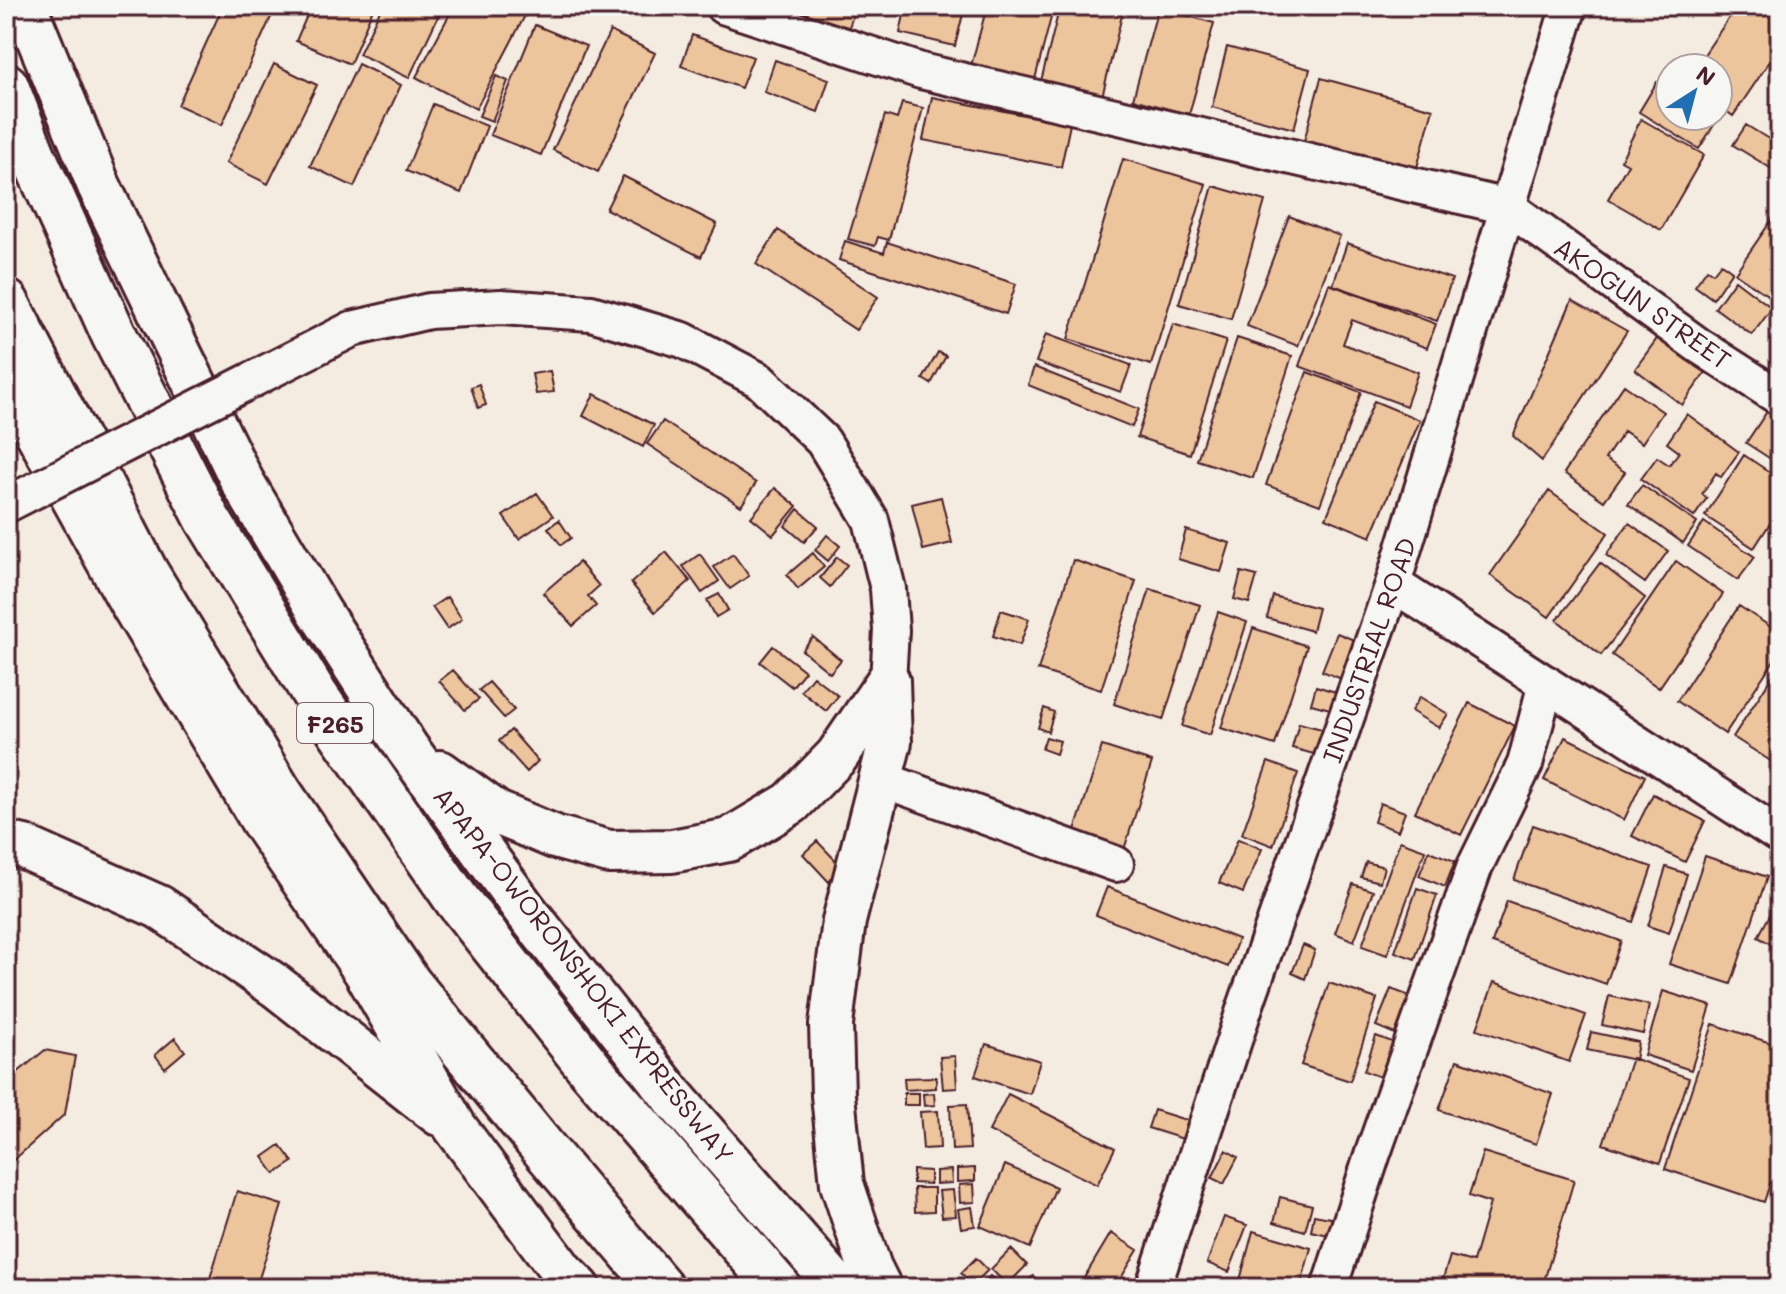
<svg xmlns="http://www.w3.org/2000/svg" width="1786" height="1294" font-family="Mali,sans-serif">
<style>
.building{fill:#ecc59c;stroke:#4a1f2b;stroke-width:2}
.lines{fill:none;stroke-linecap:round;stroke-linejoin:round}
.minor-casing{stroke:#4a1f2b;stroke-width:40}
.major-casing{stroke:#4a1f2b;stroke-width:48}
.highway-casing{stroke:#4a1f2b;stroke-width:50}
.minor{stroke:#f6f6f2;stroke-width:34}
.major{stroke:#f6f6f2;stroke-width:42}
.highway{stroke:#f6f6f2;stroke-width:44}
.minor-bridge-casing{stroke:#4a1f2b;stroke-width:40;stroke-linecap:butt}
.minor-bridge{stroke:#f6f6f2;stroke-width:34}
.labels{text-anchor:middle;dominant-baseline:central;stroke-width:8;stroke-linejoin:round;paint-order:stroke}
.shield{fill:#f6f6f2;stroke:#7e6067;stroke-width:2}
.shield-label{font-size:24px;font-weight:bold;fill:#4a1f2b}
.street-label{font-size:26px;fill:#4a1f2b;stroke:#f6f6f2}
</style>
<rect width="100%" height="100%" fill="#f4ece1"/>
<filter id="ink" filterUnits="userSpaceOnUse"><feTurbulence type="fractalNoise" baseFrequency=".0125" numOctaves="2"/><feDisplacementMap in="SourceGraphic" scale="16" xChannelSelector="R" yChannelSelector="G"/><feConvolveMatrix kernelMatrix="1 2 1 2 8 2 1 2 1" color-interpolation-filters="sRGB"/></filter>
<g filter="url(#ink)">
<path class="building" d="M223 6H253L272 15 222 125 178 105Z
M277 6H296L293 13Z
M311 6H374L350 64 296 41Z
M382 6H443L409 78 359 54Z
M454 6H530L476 109 416 77Z
M774 6H853L856 7 848 30Z
M906 6H965L955 46 900 33Z
M987 6H1054L1034 83 971 66Z
M1060 6 1124 7 1101 101 1040 85Z
M1737 6 1780 8V46L1733 116 1718 105V68H1695Z
M1158 8 1214 23 1189 115 1133 99Z
M535 25 586 46 541 155 490 135Z
M610 31 655 53 598 172 553 150Z
M692 35 753 57 741 88 681 66Z
M1227 47 1310 69 1294 129 1212 107Z
M775 60 829 79 818 112 764 92Z
M274 64 317 85 268 184 226 163Z
M358 64 401 85 354 187 310 166Z
M496 76 508 81 492 121 479 116Z
M1321 78 1433 109 1416 171 1304 141Z
M1657 82 1670 91V116H1711L1717 120 1699 149 1639 112Z
M932 97 1070 124 1061 167 923 140Z
M902 103 923 108 889 240 878 237 875 246 848 239 885 115 897 119Z
M433 104 487 126 461 193 406 171Z
M1641 119 1704 155 1661 230 1608 199 1628 164 1621 160Z
M1746 125 1780 146V174L1733 145Z
M1123 159 1206 184 1151 365 1068 339Z
M623 176 717 224 701 257 606 209Z
M1213 186 1265 201 1231 319 1179 304Z
M1780 208V302L1779 303 1735 273Z
M1289 216 1340 236 1298 346 1247 326Z
M778 230 878 297 856 330 756 264Z
M845 241 884 253 887 242 1016 284 1006 314 839 260Z
M1347 243 1452 279 1437 321 1333 285Z
M1721 263 1732 271 1713 299 1695 286 1707 269 1713 273Z
M1735 280 1772 308 1752 335 1715 308Z
M1329 284 1436 324 1427 348 1352 320 1343 344 1418 372 1406 406 1299 366Z
M1572 300 1627 331 1542 461 1513 436Z
M1173 324 1226 341 1190 454 1137 437Z
M1046 334 1131 365 1121 392 1036 362Z
M1659 336 1706 372 1682 405 1635 369Z
M1237 338 1292 356 1253 478 1197 460Z
M938 352 946 356 931 384 923 379Z
M1034 367 1139 409 1132 427 1028 385Z
M550 371 554 392 536 394 532 374Z
M1307 372 1361 392 1320 505 1266 485Z
M479 384 486 405 478 408 471 387Z
M1624 385 1663 412 1642 443 1624 431 1605 459 1625 472 1604 501 1564 473Z
M594 394 654 425 643 447 583 416Z
M1374 401 1420 420 1371 537 1326 518Z
M1770 407 1780 414V465L1746 443Z
M1687 414 1739 452 1721 477 1716 473 1702 494 1707 498 1694 517 1641 479 1657 457 1669 465 1679 452 1667 443Z
M663 421 756 483 741 506 647 444Z
M1744 455 1780 479V508L1754 548 1705 516Z
M1642 485 1697 523 1683 543 1628 504Z
M775 488 797 506 773 535 751 517Z
M1549 491 1608 533 1549 617 1490 575Z
M537 493 553 516 519 539 503 516Z
M941 497 952 543 923 550 912 504Z
M798 509 818 526 804 542 785 526Z
M559 520 571 538 561 545 548 528Z
M1704 522 1755 557 1738 580 1688 546Z
M1629 523 1668 551 1645 583 1606 555Z
M1186 530 1230 543 1221 572 1178 559Z
M827 535 840 546 828 561 815 550Z
M666 552 690 581 655 612 631 583Z
M813 553 824 567 798 589 787 575Z
M700 554 719 581 702 593 683 566Z
M733 554 749 576 730 589 714 567Z
M837 557 847 565 830 587 820 578Z
M1073 560 1136 581 1101 690 1038 670Z
M1676 561 1723 594 1659 688 1612 655Z
M579 562 599 586 588 596 596 606 573 626 543 593Z
M1600 563 1645 598 1601 655 1557 620Z
M1241 572 1257 576 1249 603 1234 599Z
M1150 589 1200 605 1163 720 1114 704Z
M719 594 728 610 716 617 707 600Z
M1273 596 1318 608 1312 631 1267 618Z
M447 597 462 619 447 629 432 607Z
M1739 606 1780 633V651L1725 734 1677 701Z
M1001 610 1029 619 1020 645 993 636Z
M1218 612 1247 622 1210 735 1182 726Z
M1253 628 1307 646 1275 745 1221 728Z
M1337 633 1359 642 1344 680 1322 671Z
M813 637 841 660 830 673 802 650Z
M773 646 805 671 792 687 760 662Z
M1780 664V767L1733 737Z
M453 670 479 699 465 710 439 681Z
M813 676 838 696 826 711 801 691Z
M489 682 514 710 504 718 479 690Z
M1316 686 1339 693 1334 710 1311 704Z
M1420 697 1448 714 1439 728 1411 711Z
M1469 703 1515 726 1461 835 1415 812Z
M1044 708 1054 712 1048 732 1038 728Z
M1299 723 1329 731 1321 756 1292 748Z
M511 730 538 761 527 772 499 741Z
M1046 737 1060 741 1056 754 1042 749Z
M1565 737 1645 776 1624 820 1544 780Z
M1102 746 1152 762 1121 859 1071 843Z
M1268 762 1298 773 1273 846 1242 834Z
M1653 794 1705 821 1685 862 1632 836Z
M1380 803 1405 812 1398 831 1374 822Z
M1533 825 1652 867 1633 922 1514 880Z
M1238 839 1262 849 1243 893 1219 883Z
M817 841 843 868 829 882 803 854Z
M1400 841 1425 850 1387 955 1362 946Z
M1429 851 1455 861 1445 887 1419 876Z
M1705 856 1767 877 1731 984 1669 964Z
M1366 862 1384 867 1380 882 1361 877Z
M1666 867 1687 874 1669 933 1648 926Z
M1353 884 1373 891 1354 941 1335 933Z
M1107 887 1238 939 1228 967 1096 915Z
M1417 888 1437 895 1415 959 1395 952Z
M1780 896V949L1758 937Z
M1507 901 1621 941 1606 984 1492 943Z
M1303 945 1315 950 1305 979 1292 973Z
M1494 982 1586 1015 1569 1062 1477 1029Z
M1329 983 1377 999 1350 1081 1301 1065Z
M1391 989 1410 996 1395 1034 1376 1026Z
M1663 991 1711 1006 1691 1070 1644 1055Z
M1609 996 1649 1005 1643 1034 1602 1025Z
M1713 1024 1780 1046V1153L1764 1202 1665 1169Z
M1591 1032 1638 1042 1635 1060 1587 1050Z
M1376 1036 1395 1043 1383 1078 1364 1071Z
M175 1038 185 1051 165 1068 155 1055Z
M986 1044 1040 1061 1030 1094 975 1076Z
M45 1050 75 1056 65 1114 6 1167V1082Z
M955 1056 957 1088 943 1089 940 1057Z
M1632 1058 1689 1078 1660 1163 1603 1144Z
M1457 1060 1553 1094 1536 1144 1439 1110Z
M936 1077V1088L905 1090 904 1078Z
M904 1093H919V1105H904Z
M934 1093 935 1105 924 1106 923 1094Z
M1008 1094 1115 1148 1097 1185 989 1131Z
M967 1104 970 1149 952 1150 950 1105Z
M1154 1110 1189 1121 1183 1139 1148 1128Z
M938 1111 940 1148 923 1149 920 1112Z
M280 1145 293 1162 275 1174 263 1157Z
M1226 1150 1238 1157 1224 1184 1212 1178Z
M1483 1152 1574 1180 1542 1288H1440L1450 1256 1473 1262 1490 1203 1469 1196Z
M1005 1165 1056 1187 1030 1248 980 1226Z
M975 1168V1181L957 1182V1169Z
M913 1170 930 1171V1184L913 1183Z
M951 1170 952 1183 936 1184V1171Z
M974 1184 975 1202 960 1203 959 1185Z
M914 1188H934V1211L915 1212Z
M953 1190 956 1216 942 1217 939 1191Z
M237 1191 282 1205 256 1288H207Z
M1280 1197 1312 1205 1305 1231 1274 1222Z
M972 1207 975 1226 961 1228 958 1209Z
M1314 1215 1336 1219 1333 1236 1311 1231Z
M1224 1217 1247 1225 1229 1272 1207 1263Z
M1253 1231 1311 1248 1300 1288H1238Z
M1111 1233 1138 1250 1115 1288H1078Z
M1011 1249 1027 1265 1007 1285 991 1269Z
M976 1258 988 1270 973 1285 961 1273Z
M990 1276 1001 1287 978 1288Z
M1033 1276 1045 1288H1022Z
M1197 1279 1225 1288H1194Z"/>
<g class="lines">
<g class="minor-casing">
<path id="minor" d="M723 6 921 71 1508 207 1698 345 1780 398
M352 329 429 311 501 307 591 313 683 340 759 380 823 441 871 520 888 589 891 630 888 681
M1393 584 1780 836
M881 779 1116 864
M1153 1288 1245 1007 1393 584 1569 6
M1329 1288 1373 1153 1475 866 1525 764 1546 683"/>
</g>
<g class="major-casing">
<path id="major" d="M25 6 99 186 167 327 242 481 319 611 407 748 525 910 674 1098 839 1288
M6 377 130 601 264 824 365 971 455 1127 562 1271 579 1288
M440 772 497 813 555 837 609 852 672 851 729 840 791 803 837 756 888 681
M6 843 24 847 159 907 276 986 439 1114
M880 1288 870 1268 842 1184 833 1095 831 1025 844 921 890 742 888 681"/>
</g>
<g class="highway-casing">
<path id="highway" d="M6 86 32 153 114 335 207 518 315 695 457 900 592 1071 779 1288
M6 302 146 573 279 792 409 984 548 1154 661 1288"/>
</g>
<use href="#minor" class="minor"/>
<use href="#major" class="major"/>
<use href="#highway" class="highway"/>
<g class="minor-bridge-casing">
<path id="minor-bridge" d="M6 505 352 329"/>
</g>
<use href="#minor-bridge" class="minor-bridge"/>
</g>
</g>
<g class="labels">
<rect class="shield" x="297" y="703" width="76" height="40" rx="6"/>
<g class="shield-label">
<text x="335" y="723">F265</text>
</g>
<g class="street-label">
<text transform="translate(1643 303) rotate(35)">AKOGUN STREET</text>
<text transform="translate(1369 650) rotate(-71)">INDUSTRIAL ROAD</text>
<text transform="translate(584 975) rotate(52)">APAPA-OWORONSHOKI EXPRESSWAY</text>
</g>
</g>
<rect width="1786" height="1294" fill="none" stroke="#f6f6f2" stroke-width="32"/>
<rect x="16" y="16" width="1754" height="1262" fill="none" stroke="#4a1f2b" stroke-width="3" filter="url(#ink)"/>
<g transform="translate(1694 92) rotate(36)"><circle r="38" fill="#f6f6f2" stroke="#b1a0a2" stroke-width="2"/>
<path d="M0-6L14 30L0 20L-14 30Z" fill="#1f6fb2"/>
<text y="-12" font-size="22" font-weight="bold" text-anchor="middle" fill="#4a1f2b">N</text>
</g>
</svg>
